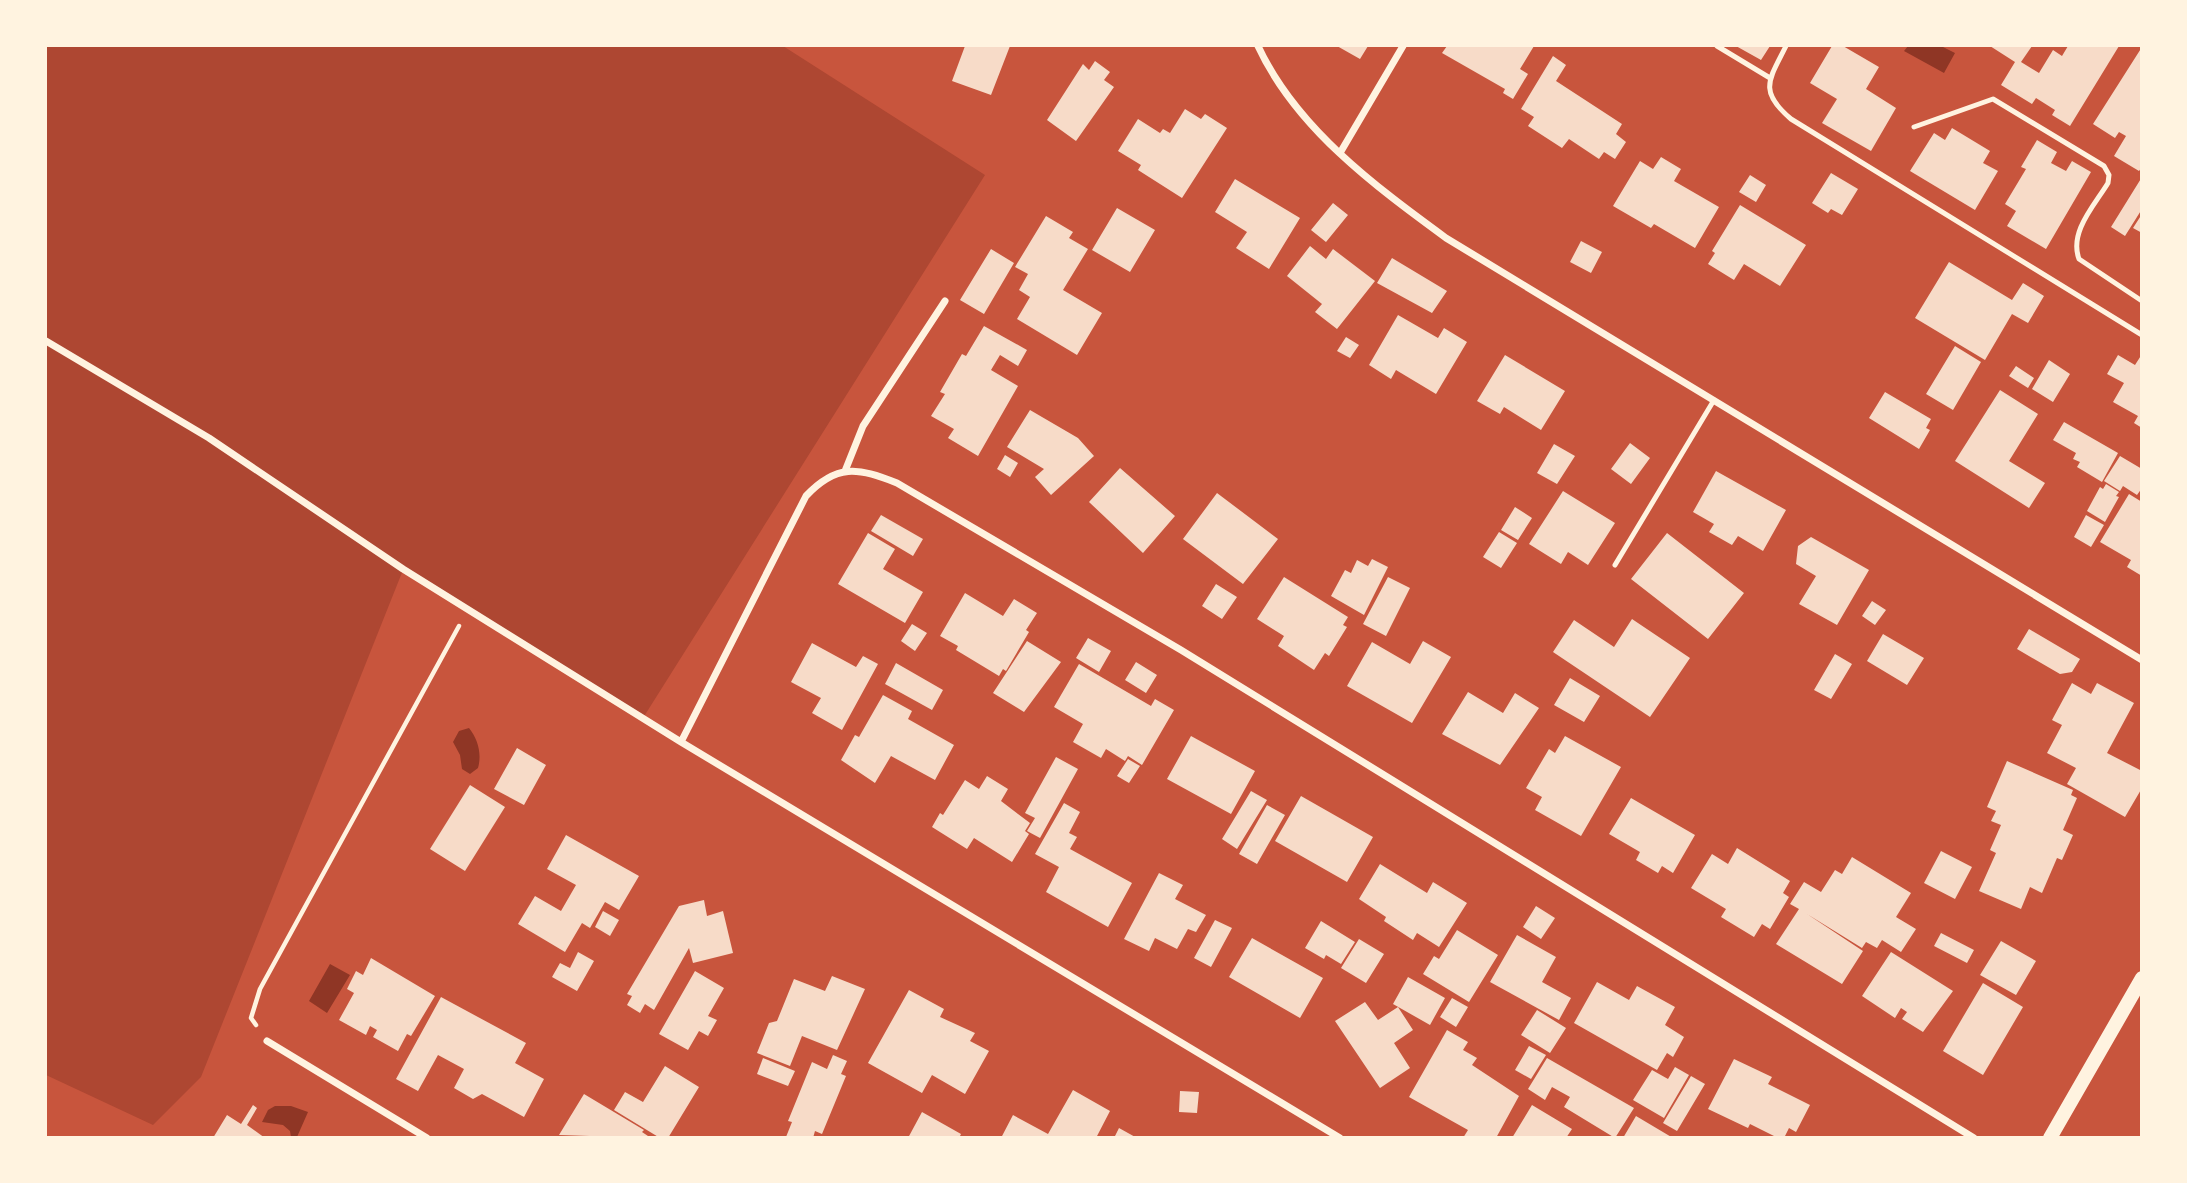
<svg xmlns="http://www.w3.org/2000/svg" width="2187" height="1183" font-family="Rubik,sans-serif">
<style>
.green{fill:#ae4732}
.water{fill:#8f3625}
.building{fill:#f7dbc8}
.lines{fill:none;stroke-linecap:round;stroke-linejoin:round}
.path{stroke:#fff3e0;stroke-width:4.5}
.service{stroke:#fff3e0;stroke-width:5}
.minor{stroke:#fff3e0;stroke-width:7}
.secondary{stroke:#fff3e0;stroke-width:14}
</style>
<rect width="100%" height="100%" fill="#c8553d"/>
<path class="green" d="M46 46H783L985 175 643 718 403 570 201 1077 153 1125 46 1075Z"/>
<path class="water" d="M1908 46H1941L1955 53 1944 73 1904 51Z
M469 728C478 739 482 754 478 768L470 774 462 769 460 755 453 742 459 731Z
M330 964 350 975 327 1013 309 1001Z
M275 1106H291L308 1112 297 1137H291L290 1131 283 1125 262 1122 268 1110Z"/>
<path class="building" d="M965 46H1010L991 95 952 81Z
M1337 46H1368L1360 59Z
M1447 46H1534L1520 69 1528 74 1513 99 1503 93 1505 89 1442 53Z
M1736 46H1770L1761 60Z
M1832 46H1843L1879 67 1866 89 1896 108 1871 151 1822 123 1837 99 1810 83Z
M1990 46H2032L2021 62 2039 73 2053 50 2062 56 2068 46H2119L2070 126 2052 115 2055 110 2036 98 2032 104 2001 85 2015 62Z
M2142 47V167L2139 171 2114 156 2126 136 2119 132 2115 138 2093 124Z
M1553 56 1566 65 1556 81 1622 124 1616 134 1626 142 1615 159 1604 152 1599 159 1569 139 1562 148 1528 126 1534 117 1521 109Z
M1095 61 1110 72 1104 80 1114 87 1076 141 1047 120 1083 64 1089 70Z
M1185 109 1201 119 1205 114 1227 128 1182 198 1138 170 1141 165 1118 151 1138 119 1160 133 1163 129 1170 133Z
M1952 128 1990 151 1983 163 1998 171 1975 210 1910 171 1934 133 1945 140Z
M2037 140 2057 152 2051 163 2066 171 2072 161 2091 172 2046 249 2007 226 2016 211 2005 204 2026 169 2021 167Z
M1661 157 1681 169 1674 181 1719 207 1695 248 1654 224 1651 228 1613 206 1640 161 1653 169Z
M1831 173 1858 189 1842 215 1831 209 1828 213 1812 203Z
M1750 175 1766 185 1756 202 1739 192Z
M2142 177V209L2125 236 2111 227Z
M1235 179 1300 218 1269 269 1236 248 1247 232 1215 212Z
M1333 203 1348 215 1326 242 1311 230Z
M1740 205 1806 245 1780 286 1744 264 1734 280 1708 264 1715 253 1712 251Z
M1117 208 1155 230 1130 272 1092 250Z
M2142 214V233L2133 228Z
M1046 216 1073 232 1069 238 1088 249 1063 290 1102 313 1077 355 1017 319 1030 297 1019 290 1028 274 1015 267Z
M1581 241 1602 252 1591 273 1570 262Z
M1310 246 1326 259 1333 249 1375 281 1337 329 1315 312 1322 304 1287 276Z
M991 249 1014 263 984 314 960 300Z
M1392 258 1447 291 1432 313 1377 283Z
M1949 262 2012 300 2023 283 2044 296 2028 323 2012 314 1985 360 1915 318Z
M1398 315 1438 338 1444 328 1467 342 1436 394 1396 370 1391 379 1369 365Z
M984 326 1027 350 1018 366 1000 355 991 370 1018 386 978 456 948 438 954 429 931 416 945 394 940 392 962 354 966 356Z
M1346 337 1359 345 1350 358 1337 351Z
M1955 346 1981 362 1953 410 1926 394Z
M2142 354V428L2134 423 2138 416 2113 402 2124 383 2107 374 2118 355 2135 365Z
M1505 355 1565 391 1541 430 1504 407 1500 414 1477 401Z
M2049 360 2070 374 2053 402 2032 389Z
M2016 366 2034 378 2028 388 2009 376Z
M2000 390 2038 414 2009 461 2045 483 2029 508 1955 461Z
M1885 392 1931 419 1926 428 1930 430 1919 449 1869 418Z
M1030 410 1078 438 1094 456 1051 495 1035 477 1044 469 1007 447Z
M2064 422 2118 453 2102 482 2077 467 2080 462 2073 459 2076 453 2053 440Z
M1630 443 1650 458 1631 484 1611 469Z
M1554 444 1575 456 1557 484 1537 473Z
M1005 455 1018 463 1010 477 997 469Z
M2120 456 2142 469V488L2137 495 2123 486 2120 491 2104 481Z
M1120 468 1175 516 1143 553 1089 502Z
M1716 471 1786 510 1763 551 1738 536 1732 545 1709 532 1714 524 1693 512Z
M2106 484 2119 492 2116 496 2119 497 2105 522 2087 511 2100 487 2103 489Z
M1563 491 1615 523 1588 565 1568 552 1561 564 1529 544Z
M1217 493 1278 539 1243 584 1183 539Z
M2129 494 2142 502V576L2127 567 2131 560 2100 542Z
M1515 507 1532 518 1518 540 1501 530Z
M881 515 923 539 913 556 871 531Z
M2086 515 2104 525 2091 547 2074 537Z
M1499 532 1517 543 1501 568 1483 557Z
M868 533 895 549 883 569 923 592 905 623 838 584Z
M1667 533 1744 593 1708 639 1631 579Z
M1811 537 1869 570 1837 625 1799 604 1816 576 1796 564 1798 546Z
M1372 559 1388 567 1364 615 1331 596 1345 570 1351 573 1357 560 1368 566Z
M1284 577 1348 617 1343 625 1347 627 1329 656 1325 653 1314 670 1278 646 1284 636 1257 619Z
M1388 577 1410 588 1386 636 1363 624Z
M1216 584 1237 597 1222 619 1202 606Z
M965 593 1003 616 1014 599 1037 613 1026 630 1029 632 1006 671 1003 669 999 676 956 650 958 646 940 636Z
M1872 601 1886 610 1875 625 1862 616Z
M1632 619 1690 658 1650 717 1553 652 1574 620 1614 647Z
M912 624 927 633 915 651 901 641Z
M2029 629 2080 659 2072 672 2060 674 2017 649Z
M1883 634 1924 658 1907 685 1867 661Z
M1088 638 1111 651 1099 672 1076 658Z
M1027 641 1061 662 1024 712 993 693Z
M1423 641 1451 657 1412 723 1347 686 1372 642 1410 664Z
M812 643 856 667 863 656 878 664 842 730 812 713 821 698 791 682Z
M1835 654 1852 664 1831 699 1814 690Z
M1136 662 1157 675 1146 693 1125 680Z
M896 663 943 690 932 710 885 684Z
M1079 664 1151 706 1155 699 1174 710 1142 765 1128 756 1125 761 1106 749 1101 758 1073 742 1083 724 1054 707Z
M1570 678 1600 696 1584 722 1554 705Z
M2072 683 2091 694 2097 683 2134 703 2107 753 2142 771V788L2125 817 2067 784 2076 768 2047 753 2062 725 2052 720Z
M1468 692 1503 713 1515 693 1539 708 1500 765 1442 734Z
M883 695 912 711 908 719 954 745 935 780 891 756 875 783 841 760 855 735 859 737Z
M1191 736 1255 771 1231 814 1167 779Z
M1565 736 1621 767 1581 836 1535 810 1542 797 1526 788 1549 749 1555 753Z
M517 748 546 765 524 805 494 789Z
M1056 757 1078 769 1040 838 1027 831 1035 818 1025 813Z
M1128 759 1140 766 1129 783 1117 776Z
M2007 761 2073 790 2071 795 2077 798 2063 830 2073 835 2062 860 2057 858 2042 893 2030 887 2021 909 1979 891 1996 853 1990 850 2001 825 1991 821 1996 811 1987 807Z
M987 776 1008 789 1001 801 1030 823 1025 831 1029 834 1012 862 974 838 967 849 932 827 940 813 943 815 965 780 979 789Z
M470 785 505 807 465 871 430 849Z
M1251 791 1267 800 1237 849 1222 839Z
M1301 796 1373 837 1347 882 1275 841Z
M1631 798 1695 835 1673 873 1662 866 1658 873 1636 860 1640 852 1609 834Z
M1064 803 1080 812 1069 833 1077 837 1070 849 1132 883 1108 927 1046 892 1059 867 1035 854Z
M1267 805 1285 815 1257 864 1239 854Z
M566 835 639 876 619 910 605 902 590 928 582 923 565 952 518 924 535 896 561 911 576 885 547 869Z
M1737 848 1790 881 1783 893 1789 897 1770 929 1762 924 1754 937 1721 917 1726 909 1691 888 1712 854 1728 864Z
M1941 851 1972 867 1955 899 1924 883Z
M1852 857 1911 893 1896 917 1916 929 1901 952 1882 940 1877 948 1866 942 1862 948 1807 914 1863 951 1842 984 1776 944 1799 909 1790 904 1804 882 1821 892 1835 870 1842 874Z
M1380 864 1427 893 1433 882 1467 903 1439 947 1417 933 1413 940 1384 921 1386 917 1359 899Z
M1159 873 1183 885 1175 899 1206 915 1196 932 1188 929 1177 949 1155 938 1149 951 1124 939Z
M704 900 707 916 723 911 733 953 693 963 689 948 654 1010 645 1004 640 1013 627 1005 632 996 627 994 679 906Z
M1536 906 1555 918 1541 939 1523 927Z
M603 911 619 920 610 936 595 927Z
M1215 920 1232 928 1211 967 1194 958Z
M1321 921 1355 942 1341 964 1326 955 1324 959 1305 948Z
M1457 930 1498 955 1469 1002 1423 974 1434 956 1439 959Z
M1941 933 1974 950 1967 963 1934 946Z
M1517 935 1556 957 1542 982 1571 998 1559 1020 1490 982Z
M1252 938 1323 978 1300 1018 1229 977Z
M1359 939 1384 954 1366 983 1341 968Z
M2001 941 2036 961 2016 995 1980 975Z
M578 952 594 961 577 991 552 977 560 963 570 968Z
M1891 952 1953 991 1923 1032 1902 1019 1907 1012 1901 1008 1895 1018 1862 996Z
M371 958 435 996 411 1036 407 1034 398 1051 373 1037 377 1030 370 1026 366 1035 339 1020 354 993 347 989 356 971 363 975Z
M695 971 724 988 708 1016 717 1020 708 1036 699 1031 688 1050 659 1034Z
M832 976 865 989 837 1050 802 1036 790 1066 757 1053 769 1023 777 1021 794 979 825 991Z
M1408 977 1445 998 1430 1025 1393 1004Z
M1597 982 1629 1000 1637 986 1675 1007 1665 1025 1684 1037 1673 1057 1667 1053 1657 1070 1574 1023Z
M1983 983 2023 1007 1983 1075 1943 1051Z
M909 990 944 1009 940 1017 975 1033 970 1041 989 1051 965 1094 932 1075 922 1093 868 1063Z
M441 997 526 1043 515 1063 544 1079 524 1117 482 1094 473 1099 454 1088 464 1069 438 1055 418 1091 396 1079Z
M1452 998 1468 1007 1456 1027 1440 1017Z
M1365 1002 1378 1020 1398 1007 1413 1030 1394 1043 1410 1068 1380 1088 1335 1021Z
M1537 1010 1566 1028 1550 1053 1521 1035Z
M1447 1030 1468 1042 1463 1050 1477 1058 1472 1065 1519 1096 1496 1138H1463L1468 1130 1409 1097Z
M1529 1046 1546 1055 1531 1079 1515 1070Z
M833 1055 847 1061 841 1074 846 1076 822 1134 815 1131 813 1138 786 1137 792 1122 788 1121 812 1062 827 1069Z
M763 1058 795 1071 788 1086 757 1074Z
M1547 1058 1634 1108 1615 1138 1564 1107 1570 1097 1552 1087 1545 1100 1528 1089Z
M1734 1059 1772 1077 1768 1084 1810 1105 1796 1132 1789 1128 1784 1138H1778L1750 1124 1748 1128 1708 1109Z
M665 1066 699 1087 668 1138H660L614 1110 625 1092 643 1102Z
M1675 1067 1689 1075 1664 1118 1633 1100 1652 1070 1668 1079Z
M1691 1076 1705 1084 1677 1131 1663 1123Z
M1073 1090 1110 1111 1096 1138H1001L1013 1115 1048 1134Z
M1180 1091 1199 1092 1197 1113 1179 1112Z
M584 1094 644 1130 642 1132 651 1138 559 1135Z
M253 1105 257 1108 247 1125 265 1138H213L227 1115 241 1124Z
M1532 1105 1572 1129 1566 1138H1512Z
M922 1112 961 1134 959 1138H908Z
M1636 1116 1673 1138H1623Z
M1119 1128 1137 1138H1114Z"/>
<g class="lines">
<path class="path" d="M256 1025 251 1018 260 989 459 626"/>
<path class="service" d="M1717 46 1770 78
M1786 46C1769 80 1758 91 1791 119L2142 335
M1914 127 1993 99 2104 166 2109 175 2108 183C2094 206 2069 232 2079 259L2142 301
M1615 565 1714 400"/>
<path class="minor" d="M1258 46C1296 128 1375 186 1446 238L2142 660
M1340 153 1403 46
M46 341 209 438 403 569 681 742 1340 1138
M845 471 863 426 945 301
M681 742 806 496C836 464 858 467 897 483L1181 650 1974 1138
M267 1041 427 1138"/>
<path class="secondary" d="M2050 1138 2142 978"/>
</g>
<rect width="2187" height="1183" fill="none" stroke="#fff3e0" stroke-width="94"/>
</svg>
